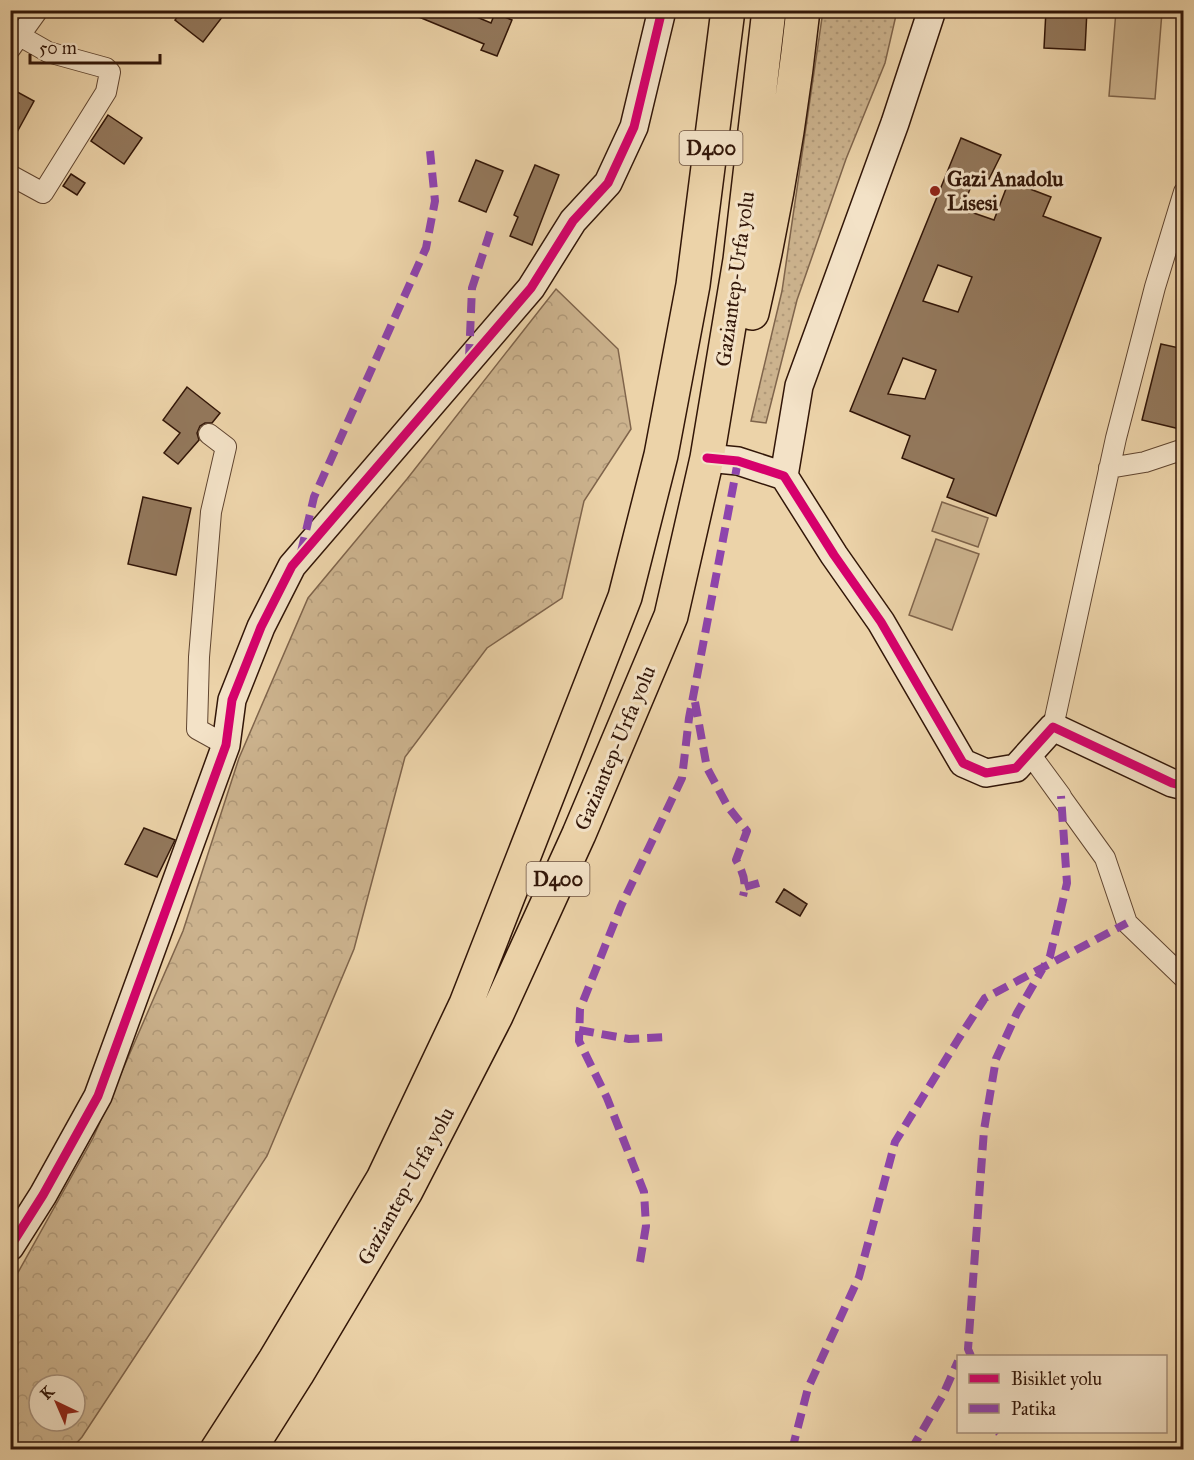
<svg xmlns="http://www.w3.org/2000/svg" width="1194" height="1460" font-family="'IM FELL Great Primer',serif">
<style>
.grass{fill:url(#grass-dots);stroke:#7f644b;stroke-width:1.5}
.forest{fill:url(#forest-crowns);stroke:#7f644b;stroke-width:1.5;fill-rule:evenodd}
.pitch{fill:#ccb38e;stroke:#7f644b;stroke-width:1.5}
.building{fill:#93785c;stroke:#321608;stroke-width:1.5;fill-rule:evenodd}
.lines{fill:none;stroke-linecap:round;stroke-linejoin:round}
.street-casing{stroke:#604530;stroke-width:22}
.secondary-casing{stroke:#321608;stroke-width:30}
.highway-casing{stroke:#321608;stroke-width:36}
.street{stroke:#f3e2c7;stroke-width:20}
.secondary{stroke:#f3e2c7;stroke-width:27}
.highway{stroke:#ecd3a9;stroke-width:33}
.quiet{stroke:#8e44ad;stroke-width:8;stroke-dasharray:15 8;stroke-linecap:butt}
.cycleway-casing{stroke:#f3e2c7;stroke-width:13}
.cycleway{stroke:#d6006c;stroke-width:9}
.poi-dot{fill:#8f2418;stroke:#f3e2c7;stroke-width:2}
.labels{text-anchor:middle;dominant-baseline:central;stroke-width:6;stroke-linejoin:round;paint-order:stroke}
.shield{fill:#f3e2c7;stroke:#6c5341;stroke-width:1.5}
.shield-label{font-size:20px;font-weight:bold;fill:#321608}
.poi-label{font-size:21px;font-weight:bold;fill:#321608;stroke:#f3e2c7;text-anchor:start}
.street-label{font-size:21px;fill:#321608;stroke:#f3e2c7}
</style>
<defs>
<pattern id="grass-dots" width="8" height="8" patternUnits="userSpaceOnUse" patternTransform="scale(1.5)"><rect width="8" height="8" fill="#ccb38e"/><path d="M2 2h.1M6 6h.1" fill="none" stroke="#b09979" stroke-width="1.8" stroke-linecap="round"/></pattern>
<pattern id="forest-crowns" width="20" height="18" patternUnits="userSpaceOnUse" patternTransform="scale(1.5)"><rect width="20" height="18" fill="#ccb38e"/><path d="M2 6a3 3 0 1 1 6 0M12 15a3 3 0 1 1 6 0" fill="none" stroke="#b09979"/></pattern>
</defs>
<rect width="100%" height="100%" fill="#ecd3a9"/>
<filter id="stains"><feTurbulence type="fractalNoise" baseFrequency=".00333" numOctaves="4"/><feColorMatrix values="0 0 0 0 .2 0 0 0 0 .09 0 0 0 0 .02 0 0 0 .5 -.17"/></filter>
<radialGradient id="worn" r=".72"><stop offset=".6" stop-color="#630" stop-opacity="0"/><stop offset="1" stop-color="#630" stop-opacity=".3"/></radialGradient>
<path class="grass" d="M823 11H897L885 63 846 159 797 300 766 423 751 421 782 291Z"/>
<path class="forest" d="M556 289 618 349 631 429 584 501 562 598 487 648 405 757 354 949 267 1156 82 1437 71 1449 11 1450V1285L93 1138 183 931 239 758 308 598 407 479ZM39 1385H75V1421H39Z"/>
<path class="pitch" d="M1140 11 1162 12 1155 99 1109 96 1116 11Z
M942 502 988 518 978 547 932 531Z
M936 539 979 554 952 630 909 615Z"/>
<path class="building" d="M182 10H215L223 16 203 42 175 20Z
M402 10H460L491 23 495 13 512 20 497 56 481 50 484 44Z
M1046 10H1087L1085 50 1044 48Z
M10 88 34 101 10 145Z
M108 115 142 138 124 164 91 141Z
M961 138 1001 155 989 179 976 174 962 209 994 220 1009 181 1051 197 1043 216 1101 238 996 516 947 497 954 479 902 458 910 436 850 411ZM938 265 972 277 958 312 923 301ZM903 358 936 370 925 399 888 394Z
M476 160 503 171 486 212 459 201Z
M535 165 559 175 532 245 510 236 518 217 514 215Z
M71 174 85 183 77 195 63 186Z
M1161 344 1184 349V430L1142 420Z
M187 387 220 413 212 423H205L200 426 197 433 199 440 178 464 164 453 180 433 163 420Z
M143 497 191 508 176 575 128 564Z
M144 828 175 840 157 877 125 864Z
M784 889 807 904 800 916 776 902Z"/>
<g class="lines">
<g class="street-casing">
<path id="street" d="M10 49 38 10
M10 175 43 193 106 92 110 72 106 68 48 52 20 36
M209 434 226 447 211 512 199 657 197 729 226 745
M1109 468 1145 462 1184 449
M1053 727 1116 438 1155 287 1184 192
M1061 796 1030 754 1105 858 1127 923 1184 978"/>
</g>
<g class="secondary-casing">
<path id="secondary" d="M707 458 738 461 784 476 834 555 881 622 963 763 986 773 1016 768 1053 727 1172 783 1184 786
M784 476 799 386 895 123 932 10
M10 1247 43 1195 98 1096 226 745 232 700 261 627 292 566 531 288 573 221 608 183 634 127 662 10"/>
</g>
<g class="highway-casing">
<path id="highway" d="M752 313C775 213 792 112 803 10
M217 1450 275 1360 383 1179 466 1004 625 597 661 455 693 285 728 10
M249 1450 297 1374 406 1191 496 1016 579 834 671 616 707 458 740 260 769 10"/>
</g>
<use href="#street" class="street"/>
<use href="#secondary" class="secondary"/>
<use href="#highway" class="highway"/>
<path class="quiet" d="M469 359 472 288 491 229
M301 552 314 497 426 248 435 201 430 151
M695 702 707 768 728 807 747 831 736 860C743 872 747 882 743 896
M745 887 759 883
M579 1030 629 1039 666 1037
M640 1262 646 1226 644 1192 607 1098 579 1041 580 1009 621 906 682 778 689 718 738 461
M971 1356 968 1349 984 1130 996 1059 1017 1013 1050 956 1067 883 1061 796
M998 1432 999 1433
M792 1450 808 1388 859 1277 895 1142 959 1038 985 998 1127 923
M911 1450 942 1397 958 1361"/>
<g class="cycleway-casing">
<path id="cycleway" d="M707 458 738 461 784 476 834 555 881 622 963 763 986 773 1016 768 1053 727 1172 783 1184 786
M10 1247 43 1195 98 1096 226 745 232 700 261 627 292 566 531 288 573 221 608 183 634 127 662 10"/>
</g>
<use href="#cycleway" class="cycleway"/>
</g>
<circle class="poi-dot" cx="935" cy="191" r="6"/>
<g class="labels">
<g class="shield">
<rect x="679.5" y="131" width="63" height="34" rx="4.5"/>
<rect x="526.5" y="862" width="63" height="34" rx="4.5"/>
</g>
<g class="shield-label">
<text x="711" y="148">D400</text>
<text x="558" y="879">D400</text>
</g>
<g class="poi-label">
<text x="947" y="179">Gazi Anadolu<tspan x="947" dy="24">Lisesi</tspan></text>
</g>
<g class="street-label">
<text transform="translate(735 279) rotate(-82)">Gaziantep-Urfa yolu</text>
<text transform="translate(615 748) rotate(-67)">Gaziantep-Urfa yolu</text>
<text transform="translate(406 1186) rotate(-61)">Gaziantep-Urfa yolu</text>
</g>
</g>
<rect width="1194" height="1460" fill="none" stroke="#ecd3a9" stroke-width="36"/>
<rect x="12" y="12" width="1170" height="1436" fill="none" stroke="#321608" stroke-width="3"/>
<rect x="18" y="18" width="1158" height="1424" fill="none" stroke="#321608" stroke-width="1.5"/>
<rect x="957" y="1355" width="210" height="78" fill="#f3e2c7" stroke="#a6907b" stroke-width="1.5"/>
<rect x="969" y="1374" width="30" height="9" fill="#d6006c" stroke="#a6907b" stroke-width="1.5"/>
<text x="1011" y="1385" font-size="18" fill="#321608">Bisiklet yolu</text>
<rect x="969" y="1404" width="30" height="9" fill="#8e44ad" stroke="#a6907b" stroke-width="1.5"/>
<text x="1011" y="1415" font-size="18" fill="#321608">Patika</text>
<g transform="translate(57 1403) rotate(316)"><circle r="28" fill="#f3e2c7" stroke="#a6907b" stroke-width="1.5"/>
<path d="M0-4.5L10 22L0 15L-10 22Z" fill="#8f2418"/>
<text y="-9" font-size="16" font-weight="bold" text-anchor="middle" fill="#321608">K</text>
</g>
<path d="M30 54v9h130v-9" fill="none" stroke="#321608" stroke-width="3"/>
<text x="39" y="54" font-size="18" fill="#321608" stroke="#f3e2c7" stroke-width="4.5" paint-order="stroke">50 m</text>
<rect width="100%" height="100%" filter="url(#stains)"/>
<rect width="100%" height="100%" fill="url(#worn)"/>
</svg>
